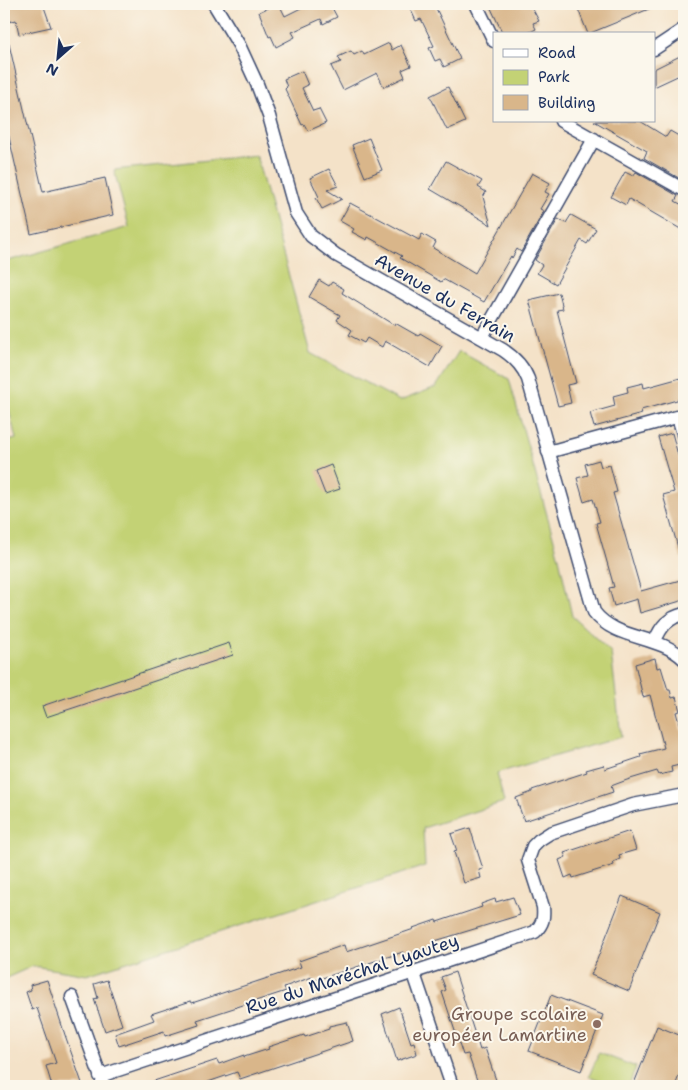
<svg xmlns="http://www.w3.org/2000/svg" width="688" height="1090" font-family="'Shantell Sans',sans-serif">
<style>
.green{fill:#c3d275;stroke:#6f806a}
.building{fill:#d9b68a}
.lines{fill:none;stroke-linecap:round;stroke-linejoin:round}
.street-casing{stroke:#3c4a6e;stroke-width:15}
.street{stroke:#fff;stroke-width:12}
.education-dot{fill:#8d6e63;stroke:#fbf7ec;stroke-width:2}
.labels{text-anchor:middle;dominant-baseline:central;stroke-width:4;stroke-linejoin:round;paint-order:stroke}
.street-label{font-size:18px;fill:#1b2f5e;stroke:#fbf7ec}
.education-label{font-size:18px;fill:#785e54;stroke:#fbf7ec;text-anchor:end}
</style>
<rect width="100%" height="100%" fill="#fbf7ec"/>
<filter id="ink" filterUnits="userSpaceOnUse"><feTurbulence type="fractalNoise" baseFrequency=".02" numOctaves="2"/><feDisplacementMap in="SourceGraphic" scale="10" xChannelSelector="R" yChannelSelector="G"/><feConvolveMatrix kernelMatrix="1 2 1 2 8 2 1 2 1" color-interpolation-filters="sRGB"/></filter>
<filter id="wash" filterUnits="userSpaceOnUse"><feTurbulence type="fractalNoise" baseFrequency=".0096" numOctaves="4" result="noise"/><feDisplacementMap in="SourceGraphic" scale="20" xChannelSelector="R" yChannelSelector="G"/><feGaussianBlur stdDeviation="1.12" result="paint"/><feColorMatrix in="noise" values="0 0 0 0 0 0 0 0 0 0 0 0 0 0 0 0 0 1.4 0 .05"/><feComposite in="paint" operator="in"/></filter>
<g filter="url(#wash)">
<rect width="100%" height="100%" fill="#f4e2c8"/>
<path class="green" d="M256 155 310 353 400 401 436 387 459 351 509 379 559 558 572 616 611 652 621 737 497 773 504 802 423 828 425 866 87 975 33 966 4 979V442L16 439 4 389V262L129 227 114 170Z
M599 1053 636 1067 629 1086H615L589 1076Z"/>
<g id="blocks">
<path class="building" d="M4 4H43L51 27 19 34 16 20 8 22Z
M276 4H279L285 16 309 4H330L337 17 323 24 321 19 292 32 295 37 276 47 271 36 269 37 259 12Z
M420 4H434L460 59 444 67 440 59 435 61 429 48 434 46 421 19 416 21 410 8Z
M489 4H530L539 21 533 23 536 29 526 34H503Z
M576 4H661L588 34Z
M389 43 392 50 401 45 411 66 402 70 405 77 384 87 377 73 343 90 331 66 341 62 338 57 351 51 354 55 362 51 364 55Z
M9 44 43 192 105 178 113 215 31 234 4 115V45Z
M684 54V73L654 87V69Z
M302 71 308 85 302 88 313 111 319 109 326 123 308 131 304 124 302 125 285 89 287 87 284 79Z
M448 87 465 122 447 130 430 96Z
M594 121H640L666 137 670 131 684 139V181L644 158 647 151Z
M369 138 382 170 365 177 352 145Z
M446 161 482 181 478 187 486 192 483 197 491 225 430 189Z
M329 169 338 186 327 190 342 199 322 209 316 198 319 197 310 178Z
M625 172 633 176 636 172 678 196 675 201 684 206V231L629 199 626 205 611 197Z
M532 173 550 183 545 192 549 194 540 209 544 211 521 252 517 249 512 258 511 256 484 302 443 279 441 282 400 258 402 256 368 237 367 240 352 232 354 229 340 221 350 203 419 240 422 234 436 242 433 248 475 273Z
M571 215 596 229 587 244 581 240 556 284 537 273 542 265 535 260 558 219 566 223Z
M319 280 329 286 332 282 344 289 342 293 394 325 395 323 418 336 420 333 442 346 430 367 385 341 382 347 367 338 364 343 349 335 352 330 337 320 340 315 309 297Z
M559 293 563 309 557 310 576 383 567 385 571 403 558 406 529 300Z
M684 377V398L641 410 642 414 594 427 590 413 615 406 613 396 628 392 627 387 643 383 644 388Z
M672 433 684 477V557L681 558 663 495 674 492 658 437Z
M599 460 601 467 610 465 617 492 613 493 641 591 684 579V600L640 613 637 599 614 606 609 588 614 587 596 523 600 522 593 499 584 502 577 478 588 475 585 464Z
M331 465 340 489 325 494 316 471Z
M229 643 233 655 46 717 42 706Z
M655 658 657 668 661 667 668 690H670L672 698 676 697 680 711 676 712 684 741V764L671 767 672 772 659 775 657 771 627 780 611 786 613 792 524 821 516 798 532 792V790L587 772 586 770 604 765 605 769 641 757 640 754 664 748 650 695 643 697 635 664Z
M470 828 483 869 479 870 481 878 464 883 454 852 457 851 451 834Z
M630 831 636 850 619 855 620 859 613 862 614 865 573 878 572 875 565 878 559 860 566 857 564 853Z
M622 896 660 912 629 991 591 975Z
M513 897 520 915 435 941 437 945 404 956 403 952 313 981 312 977 284 987 286 991 197 1020 199 1025 165 1036 164 1031 119 1046 115 1034 154 1020 151 1014 191 1001 192 1003 301 967 299 961 344 945 346 952 414 929 413 928 436 920 437 922 482 907 481 904 495 899 496 902Z
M455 972 480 1050 485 1048 498 1086H479L468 1054 463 1055 442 992 446 990 441 977Z
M47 980 65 1035 83 1086H52L46 1066 56 1063 37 1008 32 1010 26 992 31 990 30 985Z
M107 980 122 1025 105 1031 94 999 98 998 94 984Z
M551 995 603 1015 581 1071 529 1051Z
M399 1007 411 1043 414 1042 417 1054 397 1061 382 1014Z
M347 1022 353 1041 240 1079 237 1072 208 1082 209 1086H145V1084L217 1060 219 1064 244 1055V1057L269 1049 268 1047 304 1035 305 1037 329 1029V1026Z
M657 1026 684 1037V1063L675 1086H633Z"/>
</g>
</g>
<g filter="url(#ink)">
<use href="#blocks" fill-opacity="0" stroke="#3c4a6e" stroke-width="1"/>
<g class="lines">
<g class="street-casing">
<path id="street" d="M214 4 239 45 257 84 269 116 296 213 311 236 336 255 503 350C515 358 523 366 528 379L594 612C616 641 658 634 684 659
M476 4 494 41
M654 49 684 29
M561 121 684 190
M482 337 594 139
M678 417 684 437
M548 452 684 415
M655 641C661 626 668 618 684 614
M413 971 452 1086
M72 997 104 1086
M100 1076 535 932C543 924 544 918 543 907L528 860 533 846 539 840 550 833 633 805 684 795"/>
</g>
<use href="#street" class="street"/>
</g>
</g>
<circle class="education-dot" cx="597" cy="1024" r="5"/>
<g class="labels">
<g class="street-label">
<text transform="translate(445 298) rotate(30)">Avenue du Ferrain</text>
<text transform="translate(352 974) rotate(-18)">Rue du Maréchal Lyautey</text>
</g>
<g class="education-label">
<text x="587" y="1014">Groupe scolaire<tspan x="587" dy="21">européen Lamartine</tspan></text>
</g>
</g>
<rect width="688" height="1090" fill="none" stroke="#fbf7ec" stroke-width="20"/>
<rect x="493" y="32" width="162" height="90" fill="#fbf7ec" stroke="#a1a7b3"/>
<rect x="503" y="49" width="25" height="8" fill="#ffffff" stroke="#a1a7b3"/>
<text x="538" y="58" font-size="15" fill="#1b2f5e">Road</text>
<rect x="503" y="70" width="25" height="15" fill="#c3d275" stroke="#a1a7b3"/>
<text x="538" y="82" font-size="15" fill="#1b2f5e">Park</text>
<rect x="503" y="95" width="25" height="15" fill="#d9b68a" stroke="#a1a7b3"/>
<text x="538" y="108" font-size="15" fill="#1b2f5e">Building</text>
<g transform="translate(58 58) rotate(207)" stroke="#fbf7ec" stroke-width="4" paint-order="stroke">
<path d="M0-4L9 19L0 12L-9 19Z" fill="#1b2f5e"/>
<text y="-8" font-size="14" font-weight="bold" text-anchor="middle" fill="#1b2f5e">N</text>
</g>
</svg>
